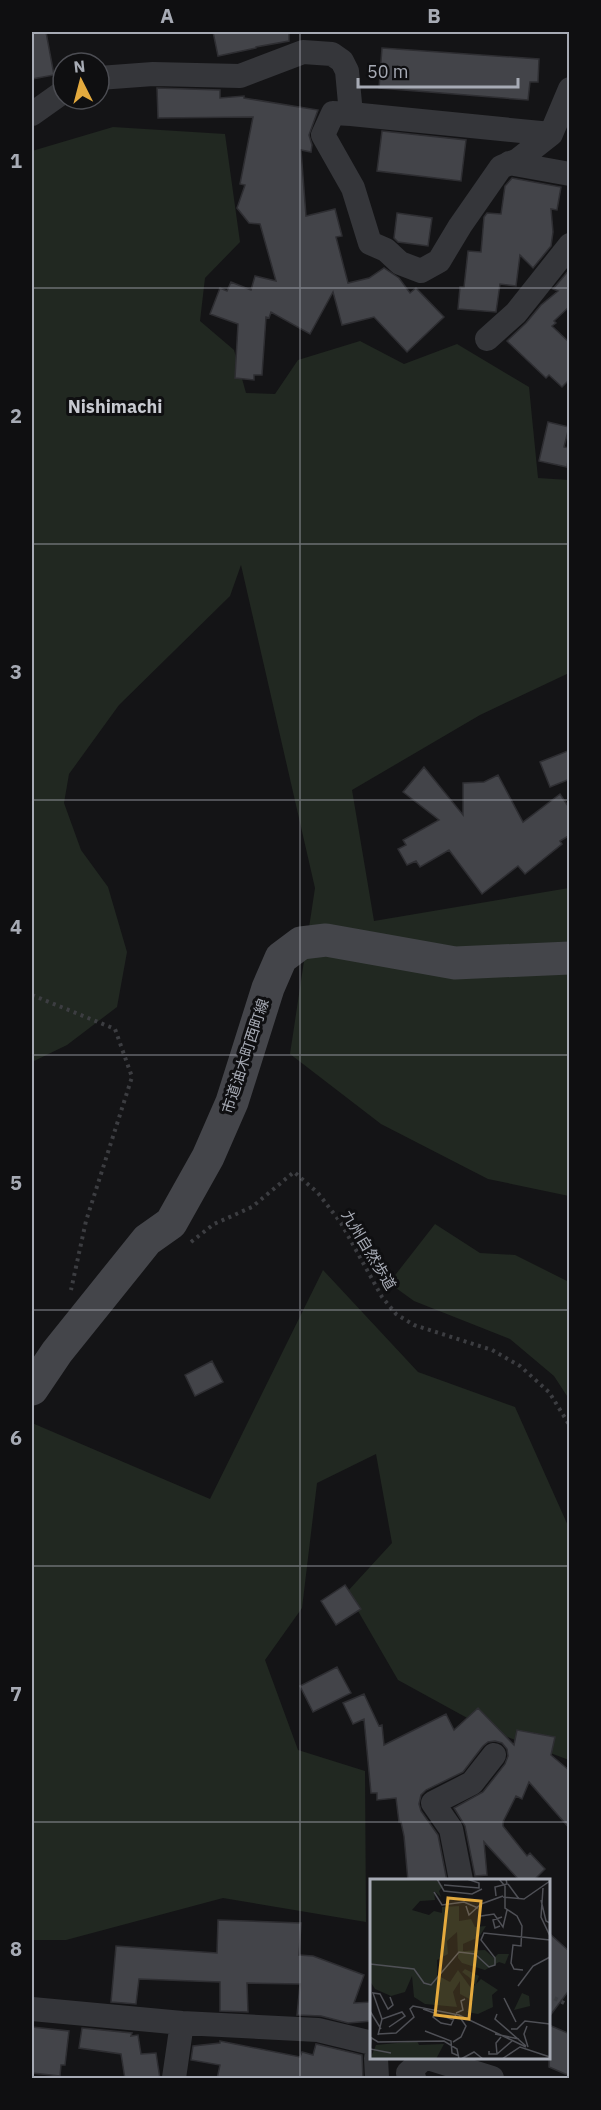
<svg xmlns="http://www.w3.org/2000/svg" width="601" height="2110" font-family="'IBM Plex Sans','Noto Sans JP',sans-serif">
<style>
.green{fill:#212821}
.building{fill:#434449;stroke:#2e2e32;stroke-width:1.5}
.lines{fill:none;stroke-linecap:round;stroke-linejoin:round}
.path{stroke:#3c3d41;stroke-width:4;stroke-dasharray:3 4.5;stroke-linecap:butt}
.street{stroke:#35363a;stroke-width:24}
.secondary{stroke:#44454a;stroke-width:33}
.grid{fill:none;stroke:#a7abb5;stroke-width:1.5;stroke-opacity:0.55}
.labels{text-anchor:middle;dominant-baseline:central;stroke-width:6;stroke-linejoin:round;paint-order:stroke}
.street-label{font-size:15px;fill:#a7abb5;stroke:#0f0f11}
.quarter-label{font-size:18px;font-weight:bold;fill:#c8cad1;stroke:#0f0f11}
.inset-road{fill:none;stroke:#4f5056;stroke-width:1.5}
.view{fill:#e4aa3e;fill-opacity:0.15;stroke:#e4aa3e;stroke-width:3}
.inset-edge{fill:none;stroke:#a7abb5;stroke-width:3}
.neatline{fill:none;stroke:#a7abb5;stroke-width:2}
.grid-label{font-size:20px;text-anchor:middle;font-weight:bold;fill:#a7abb5}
</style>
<rect width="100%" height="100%" fill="#141416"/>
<path class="green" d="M113 127 225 134 240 242 205 278 200 321 234 350 246 393 275 394 298 360 360 341 404 364 457 344 529 387 538 478 569 480V673L480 715 352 790 374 921 569 888V1196L488 1179 381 1124 290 1054 315 888 241 565 230 596 119 705 69 774 64 803 81 850 108 887 127 952 117 1007 67 1045 32 1062V151Z
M435 1224 480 1253 515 1255 569 1282V1399L554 1376 510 1339 414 1301 389 1283Z
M323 1270 418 1372 515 1407 569 1528V1760L491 1731 398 1680 347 1592 392 1543 376 1454 317 1483 302 1608 265 1660 298 1750 365 1771 366 1922 223 1898 66 1940H32V1423L210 1499Z"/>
<path class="building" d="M32 32H46L54 75 32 79Z
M213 32H289V41L256 47V48L218 56Z
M382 48 539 59 538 82H530L528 100 379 88Z
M157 88 220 90V98L244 96V98L318 110 309 135 312 145 311 152 301 150 306 216 335 209 342 236 336 237 348 283 369 278 384 268 399 278 410 293 416 288 444 317 407 352 374 317 342 325 333 292 310 334 271 312 269 318 266 317 262 375H254V380L235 378 238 324 210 314 220 288 227 291 231 282 251 290 255 276 276 281 260 224 249 223 237 208 245 185 240 184 253 117 158 118Z
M382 131 466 140 461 181 377 171Z
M512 178 561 187 557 210 551 209 553 232 551 246 533 268 520 255 516 286 500 284 496 312 458 309 460 287H464L468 251 481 252 484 217 487 213 501 214 505 186Z
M397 213 432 218 428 246 398 242 394 238Z
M570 269V306L554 321 556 323 552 326 570 343V379L562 387 549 375 546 378 507 341 526 323 541 305 558 291 553 289Z
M548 422 569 427 564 447 570 448 567 467 539 461Z
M570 750V779L550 787 540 762Z
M424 767 463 815V783L484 782 498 775 523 822 560 794 570 809V835L560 841 562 844 525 874 518 866 482 894 449 850 420 867 416 861 407 865 398 849 406 845 403 840 439 820 403 792Z
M212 1361 223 1382 195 1396 185 1375Z
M345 1585 361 1609 336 1625 321 1601Z
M337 1667 351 1693 313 1712 300 1686Z
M364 1694 379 1726 382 1725 384 1745 446 1714 454 1730 478 1708 514 1745 517 1730 555 1737 551 1755 570 1771V1829L529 1782 522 1799 516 1796 503 1822V1826L527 1856 530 1853 545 1869 533 1881H520L484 1842 487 1875 475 1876 465 1826 454 1808 483 1792 505 1764 508 1756 507 1749 502 1743 495 1741 488 1742 483 1746 463 1772 426 1790 421 1795 419 1804 421 1811 438 1835 447 1881H408L404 1836 401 1822H399L396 1798 377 1800V1793H371L364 1719 353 1724 343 1703Z
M218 1920 301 1923 299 1955 313 1956 364 1975 354 2003 372 2002V2021L348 2023 321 2016 297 2015 300 1984 247 1983 248 2012 220 2011V1982L139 1979 136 2004 111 2002 116 1946 217 1953Z
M549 1933 570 1952V1989L549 2017Z
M549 2025 570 2034V2076L549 2067Z
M32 2027 69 2031 65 2065H61L60 2076 32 2073Z
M82 2028 132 2033 131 2036 138 2035 141 2054 156 2053 160 2079H125L121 2054 79 2048Z
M220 2041 300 2057 302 2052 313 2055 316 2044 362 2055 363 2079H217L220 2065 191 2060 193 2046 220 2043Z"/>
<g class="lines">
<path class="path" d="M32 995 115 1029 132 1077 86 1221 71 1290
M191 1242 214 1224 252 1207 294 1172 318 1193 341 1223 382 1297 396 1314 414 1325 492 1350 520 1366 549 1392 570 1426
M548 1995 570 2006"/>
<path class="street" d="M99 78 153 74 240 76 303 52 332 54 342 61 347 71 351 114 551 134
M32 114 63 92
M351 114 333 113 323 135 353 188 370 243 386 250 400 263 421 271 439 261 460 226 501 167 518 160 551 134 570 89
M509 163 570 174
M487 339 516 313 570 245
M461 1880 451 1829 433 1803 472 1783 494 1755
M32 2009 182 2023 318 2030 372 2043
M376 2058 377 2078
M428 2058 492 2078
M174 2078 182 2023
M414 2078 408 2073 424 2058"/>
<path class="secondary" d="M32 1389 57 1352 147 1240 171 1223 208 1157 232 1102 268 988 281 958 301 943 326 940 455 963 570 958"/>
</g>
<path class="grid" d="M300 32V2078M32 288H570M32 544H570M32 800H570M32 1055H570M32 1310H570M32 1566H570M32 1822H570"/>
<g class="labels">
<g class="street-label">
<text transform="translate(245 1056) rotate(-72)">市道油木町西町線</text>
<text transform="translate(369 1250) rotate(59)">九州自然歩道</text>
</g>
<g class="quarter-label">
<text x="115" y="406">Nishimachi</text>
</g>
</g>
<g transform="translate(370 1879)">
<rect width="180" height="180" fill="#141416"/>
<path d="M0 0 67 2 73 7 69 12 71 18 64 12 65 21 50 22 42 31 59 36 64 32 72 34V28L89 27V42L101 40 105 48 116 47 109 58 93 65V72L115 71 124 79 128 75H139L135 85 129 83 115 91 92 84 88 79 87 53 77 62 78 75 67 81V96L80 103 88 91 101 109 105 106 100 99 92 93 95 90 109 97 106 105 111 100 128 111 122 116 123 128 108 135 97 133 103 122 90 115V102L83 113 87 128 55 125 44 118 42 97 35 113 21 117 5 110 0 102ZM152 114 159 117 160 127 144 131ZM47 162 49 166 74 165 66 180H0L6 166Z" fill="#212821"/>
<path class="inset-road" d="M67 0 74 12 102 15 112 10M129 0 135 7V29L147 37 152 47 151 67 143 66 141 84 144 90 153 91M138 5 149 20M74 6 109 9V4L97 0M173 9 171 38 180 57M64 13 72 26 94 23 108 29M126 17 125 8 137 5 136 0M133 18 154 20 180 2M171 21 176 42 180 44M96 27 99 36 111 25 133 17M111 37 124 35 133 48 137 31M130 47 125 49 123 41 132 38M0 85 44 90 54 104 61 106 89 73 105 75 119 88 125 86V79L111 61 114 54 180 61M148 107 163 87 180 78M134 119 146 143M53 130 84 141M66 131 63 138 71 144 81 146 86 135M0 132 11 150M86 134 93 131 91 122 95 120M127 135 125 140 156 167M12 140 3 114 10 115 18 130 23 126 20 118M157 147 154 155 158 168M141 150H147L155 142 180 145M55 152 81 162 82 174 89 177M8 155 26 154 44 138 40 130 43 127 89 136 156 168M125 155 149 160M8 156 12 140 32 133 35 137 19 148M0 158 8 163 74 162 87 170 89 180M1 160 0 170 21 174M83 163 91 158 96 147 89 137M119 172V175H127L142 162M127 175 126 164 131 158M91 180 104 173 113 180M132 180 150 168 180 178"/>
<path class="view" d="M78 19 111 22 99 140 65 136Z"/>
<rect width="180" height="180" class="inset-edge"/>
</g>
<rect width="601" height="2110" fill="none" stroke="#0f0f11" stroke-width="66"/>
<g transform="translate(81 81) rotate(354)"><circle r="28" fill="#0f0f11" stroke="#4c4d53" stroke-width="1.5"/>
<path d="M0-4.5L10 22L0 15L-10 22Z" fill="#e4aa3e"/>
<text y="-9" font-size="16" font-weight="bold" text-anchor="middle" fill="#a7abb5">N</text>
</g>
<path d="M358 78v9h160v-9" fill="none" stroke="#a7abb5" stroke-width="3"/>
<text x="367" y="78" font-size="18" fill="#a7abb5" stroke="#0f0f11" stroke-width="4.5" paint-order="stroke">50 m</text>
<rect x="33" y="33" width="535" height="2044" class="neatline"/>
<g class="grid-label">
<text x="167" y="23">A</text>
<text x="434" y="23">B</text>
<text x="16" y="168">1</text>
<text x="16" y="423">2</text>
<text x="16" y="679">3</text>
<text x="16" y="934">4</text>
<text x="16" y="1190">5</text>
<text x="16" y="1445">6</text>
<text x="16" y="1701">7</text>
<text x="16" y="1956">8</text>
</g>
</svg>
